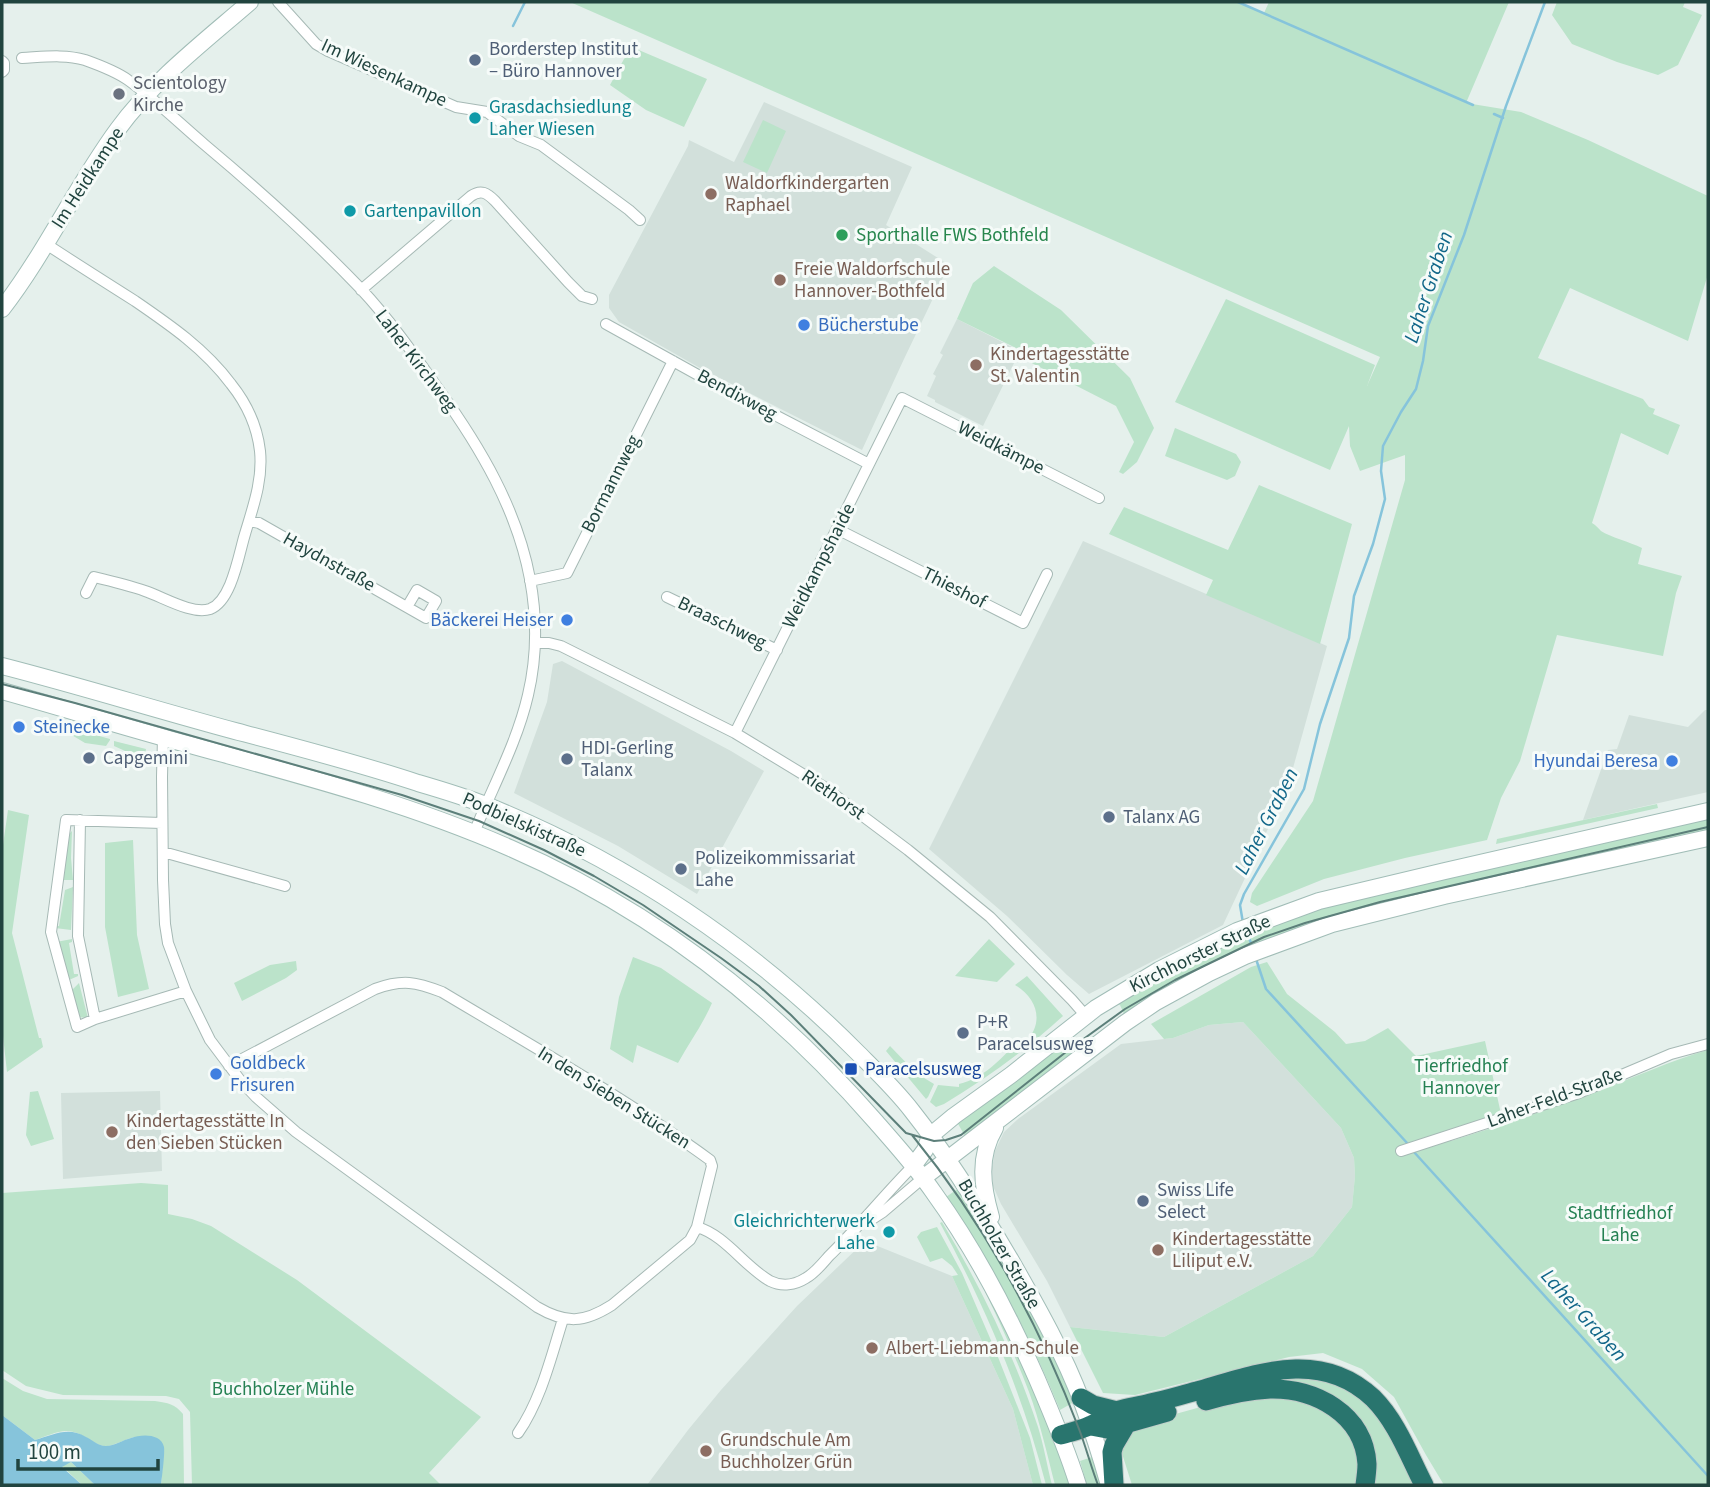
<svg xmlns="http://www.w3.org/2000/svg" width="1710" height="1487" font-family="'Source Sans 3',sans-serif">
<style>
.built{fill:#d2e0db}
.green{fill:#bbe3ca}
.water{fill:#86c4db}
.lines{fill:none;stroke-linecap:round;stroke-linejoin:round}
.stream{stroke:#86c4db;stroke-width:2.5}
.street-casing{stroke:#a6b9b5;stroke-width:12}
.secondary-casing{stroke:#a1bdb7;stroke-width:18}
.highway-casing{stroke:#c1cbc9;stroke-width:21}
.street{stroke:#fff;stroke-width:10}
.secondary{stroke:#fff;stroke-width:16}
.highway{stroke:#29756e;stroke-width:19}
.tram{stroke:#5c7f7a;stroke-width:2}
.service-dot{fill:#5c6f8a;stroke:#f6fbf9;stroke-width:2.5}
.worship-dot{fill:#6b7280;stroke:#f6fbf9;stroke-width:2.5}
.culture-dot{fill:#0f9aa8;stroke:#f6fbf9;stroke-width:2.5}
.education-dot{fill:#8d6e63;stroke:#f6fbf9;stroke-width:2.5}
.leisure-dot{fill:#2e9e5b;stroke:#f6fbf9;stroke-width:2.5}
.shop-dot{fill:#3f7fe0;stroke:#f6fbf9;stroke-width:2.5}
.transit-dot{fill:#1a4fb4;stroke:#f6fbf9;stroke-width:2.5}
.labels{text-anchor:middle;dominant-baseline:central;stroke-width:6;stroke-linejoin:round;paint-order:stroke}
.service-label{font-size:19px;fill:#4e5e75;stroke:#f6fbf9;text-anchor:start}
.street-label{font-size:19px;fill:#21443f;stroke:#f6fbf9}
.worship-label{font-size:19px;fill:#5b616d;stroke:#f6fbf9;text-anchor:start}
.culture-label{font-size:19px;fill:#0d838f;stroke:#f6fbf9;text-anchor:start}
.education-label{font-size:19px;fill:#785e54;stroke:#f6fbf9;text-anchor:start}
.leisure-label{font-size:19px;fill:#27864d;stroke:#f6fbf9;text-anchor:start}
.shop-label{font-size:19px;fill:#366cbe;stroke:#f6fbf9;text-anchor:start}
.park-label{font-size:19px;fill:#258153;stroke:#f6fbf9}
.transit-label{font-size:19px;fill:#164399;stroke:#f6fbf9;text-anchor:start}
.water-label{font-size:21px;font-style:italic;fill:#126789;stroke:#f6fbf9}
</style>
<rect width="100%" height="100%" fill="#e5f0ec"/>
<path class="built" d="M764 102 912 167 886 225 949 265 904 359 862 450 700 368 619 322 609 308V295L688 146 689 140 734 162Z
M957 319 1020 351 983 426 935 402V400L927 396 936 376 933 374 943 355 940 353Z
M1083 541 1327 646 1288 786 1223 925 1089 994 1067 975 1007 916 929 849Z
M562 661 731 751 764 771 697 894 618 846 514 793 547 702 553 664Z
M1705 710H1708V792L1583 820 1608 750 1617 749 1629 715 1688 727Z
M1243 1022 1341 1128 1354 1158 1355 1176 1352 1207 1313 1256 1164 1337 1070 1327 1047 1281 1001 1204 993 1186 992 1168 995 1151 1004 1132 1018 1119 1121 1044 1173 1038 1209 1025Z
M160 1091 162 1171 63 1179 61 1093Z
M865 1241 952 1276 1013 1409 1033 1485H647L688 1430 721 1390 797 1306Z"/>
<path class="green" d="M570 2H1238L1264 13 1269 2H1509L1466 103 1521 112 1588 140 1708 196V274L1688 341 1570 288 1538 358 1643 399 1649 407 1655 409 1653 414 1680 425 1668 455 1621 433 1592 523C1596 525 1598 528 1601 531 1610 537 1630 542 1642 548L1638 564 1682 576 1676 593 1663 656 1557 635 1520 761 1501 798 1487 840 1405 858 1324 879 1257 906 1250 902 1252 893 1313 801 1405 480V455L1360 471 1350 446 1349 426 1330 470 1175 402 1226 299 1375 365 1367 386 1380 357Z
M1557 2H1685L1683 7 1702 15 1678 65 1658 75 1617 62 1572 44 1552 15Z
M634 48 707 79 684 127 646 110 610 85 624 59Z
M763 120 786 131 767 173 743 162Z
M994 266 1061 310 1130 378 1154 428 1137 462 1123 474 1119 472 1134 442 1116 406 1018 356 1020 350 957 319 973 283Z
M1175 428 1236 454 1241 462 1235 476 1227 480 1165 456Z
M1259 485 1352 524 1320 644 1206 595 1213 580 1109 534 1124 507 1228 550Z
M71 728 110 739V740L106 746 85 743 70 734Z
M114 741 146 749 145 755H134L114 746Z
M1657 804 1658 808 1496 844 1497 839Z
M8 810 29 815 12 933 39 1038H41L43 1047 7 1072 2 1027V852Z
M1708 816V832L1346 916 1125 1016 1120 1005 1116 1003 1208 950 1311 909Z
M72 831 71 858 73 880H63L67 836Z
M133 840 137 935 149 989 118 997 105 927V843Z
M73 887 71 930 55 928 56 926H59L65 890Z
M72 939V942L69 943 74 974H78V976L69 980 56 942Z
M989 939 1015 964 997 982 955 976Z
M633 957 661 968 712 1003C703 1024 689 1043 678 1063L637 1045 633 1063 610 1049 619 997Z
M296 961 297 970 286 978 242 1001 234 983 270 965Z
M1267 962 1287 994 1335 1032 1346 1044 1365 1041 1388 1028 1416 1056 1485 1041 1501 1114 1448 1130 1451 1141C1500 1126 1549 1109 1598 1091 1635 1077 1670 1061 1708 1050V1485H1444L1426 1455 1394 1397 1362 1369 1323 1353 1289 1357 1135 1395 1103 1393 1070 1327 1164 1337 1313 1256 1352 1207 1355 1176 1354 1158 1341 1128 1243 1022 1209 1025 1173 1038 1164 1039 1151 1024 1251 967Z
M1027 976 1063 1016C1026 1050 987 1078 944 1104L936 1107 930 1102 938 1085 959 1087V1084C984 1078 1000 1060 1017 1042L1024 1043C1045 1024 1038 999 1015 985Z
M79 983 88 1018 77 1017 69 993Z
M1068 1036 1075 1047 1078 1048 964 1143 962 1138 965 1136 957 1122Z
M890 1046 916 1073 934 1084 928 1097 926 1099 886 1051Z
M38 1091 54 1139 31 1146 26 1135 30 1092Z
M141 1183 168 1185V1214L192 1219 211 1226 297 1280 481 1417 429 1473 441 1485H192L190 1412 179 1399 166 1396 63 1395 26 1386 2 1370V1193Z
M959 1188 1003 1257 1056 1359 1074 1402 1060 1410C1029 1334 992 1265 946 1197Z
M942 1222C981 1287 1014 1355 1038 1427 1044 1446 1047 1466 1052 1485H1046C1022 1392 986 1308 940 1223Z
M937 1227 962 1273 996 1352 1030 1438 1042 1485H1033L1013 1409 952 1276 958 1275 952 1266 942 1258 930 1262 917 1237 921 1232Z
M983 1282 1035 1386 1072 1485H1055C1047 1454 1040 1422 1029 1392 1015 1355 998 1319 981 1283Z
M1291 1375C1305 1378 1321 1379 1335 1384 1378 1398 1397 1448 1415 1485H1369L1366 1431 1271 1379Z
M2 1378 23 1391 47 1399 155 1401C168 1403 175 1404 183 1414L184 1485H161L164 1448 134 1437C127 1439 114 1445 108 1446 96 1448 83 1431 67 1431 56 1431 45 1437 35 1440L2 1415Z
M1275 1394 1330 1408 1352 1440 1358 1455 1356 1485H1132L1119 1444 1125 1435 1143 1423 1226 1400Z
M1090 1450H1092L1103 1485H1087L1080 1461 1092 1457Z
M71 1462 95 1485H82L62 1466Z"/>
<path class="water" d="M2 1415 35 1440C53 1435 68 1426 86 1437 93 1440 98 1446 106 1446 114 1446 123 1440 131 1438 141 1434 161 1433 164 1447 165 1454 162 1477 161 1485H95L71 1462 62 1467 82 1485H2Z"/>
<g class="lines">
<path class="stream" d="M1238 2 1473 105
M513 26 525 2
M1494 114 1503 118
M1243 923 1240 905 1244 894 1304 789 1320 724 1349 638 1354 596 1373 544 1385 499 1381 471 1383 446 1401 412 1416 389 1423 361 1428 326 1464 235 1506 106 1545 2
M1247 932 1252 946
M1256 959 1266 989 1408 1144
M1414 1152 1708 1476"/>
<g class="street-casing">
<path id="street" d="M278 2 316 44 328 51 456 107 487 112 519 136 541 145 629 210 640 220
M22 58C43 57 65 54 85 60 99 65 117 72 128 80 156 100 180 124 205 145 260 191 312 238 361 289 390 320 415 356 439 390 480 447 517 509 530 579 537 617 537 657 528 695 517 743 492 788 474 833
M2 61 4 63V70L2 72
M46 244C75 263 105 282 135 301 170 325 205 349 231 384 247 404 257 425 260 451 263 480 253 507 245 534 239 553 232 601 210 609 192 615 163 597 145 591 128 585 111 581 94 577L86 593
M361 290 471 196C481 189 487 193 495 201L568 282 582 296 592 299
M606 324 698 375 869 464
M250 521 259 523 426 618 436 601 417 590 407 607
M837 529 1023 623 1047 574
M530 581 567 573 673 361
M667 597 777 650
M535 643H549L561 646 735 733 824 787 908 850 990 917 1072 1000 1086 1016
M735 733 902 398 1099 498
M163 738 162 777 163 880 165 924 168 943 186 991 210 1040 240 1080 256 1097 296 1132 537 1307C566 1324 584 1323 612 1305L690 1240 697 1227 712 1166 710 1160C625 1098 532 1046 442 992 416 982 403 979 375 989L229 1066
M80 820 78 936 95 1019
M162 823 66 820 51 932 77 1027 95 1019 186 991
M163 852 285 886
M1401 1151 1579 1093 1671 1054 1708 1044
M866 1223 883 1212 923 1178
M697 1227C725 1235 745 1267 770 1281 782 1287 795 1285 806 1278 815 1273 822 1264 829 1256 859 1227 884 1195 913 1166
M518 1433C541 1400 551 1357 563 1319"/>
</g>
<g class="secondary-casing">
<path id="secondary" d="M2 309C46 252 76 186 118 129 153 81 205 41 250 2
M2 666C80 686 157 710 235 731 296 747 358 763 418 783 442 790 465 797 488 806 625 861 753 947 857 1052 876 1071 896 1090 912 1111 950 1159 982 1211 1013 1264 1038 1308 1064 1354 1082 1402 1092 1429 1101 1457 1109 1485
M2 691C56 706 111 723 165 738 283 771 398 799 510 848 653 910 774 1005 876 1122 896 1145 917 1168 934 1193 976 1251 1009 1315 1037 1379 1052 1414 1067 1449 1078 1485
M913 1166 925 1150 930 1136 954 1116 1011 1075 1096 1008 1159 970 1237 931 1319 901 1445 871 1708 811
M923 1178 1125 1023 1156 1002 1209 973 1245 956 1332 924 1444 896 1708 838
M991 1217C982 1186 978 1157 995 1128"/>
</g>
<g class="highway-casing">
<path id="highway" d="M1081 1398 1093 1405 1117 1411
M1206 1401C1226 1395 1249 1390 1270 1389 1315 1388 1364 1414 1367 1464 1367 1471 1366 1478 1365 1485
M1091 1426 1107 1429 1167 1412
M1061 1435C1071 1432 1081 1430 1091 1425 1101 1421 1109 1413 1119 1410 1129 1407 1140 1406 1150 1403 1166 1400 1181 1395 1197 1391 1256 1374 1320 1348 1373 1398 1397 1422 1409 1456 1424 1485
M1114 1485 1112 1452 1114 1445 1127 1423"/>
</g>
<use href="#street" class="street"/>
<use href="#secondary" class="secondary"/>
<use href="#highway" class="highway"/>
<path class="tram" d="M2 684 75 703 402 795 479 821 544 850 594 876 643 905 721 958 759 986 791 1015 906 1133 934 1141 946 1140 961 1135 1071 1048 1125 1009 1175 980 1264 937 1305 923 1380 902 1708 827
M912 1135C983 1222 1039 1324 1079 1429 1086 1447 1091 1467 1098 1485"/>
</g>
<g class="service-dot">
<circle cx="475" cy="60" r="7"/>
<circle cx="89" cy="758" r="7"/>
<circle cx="567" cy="759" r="7"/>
<circle cx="1109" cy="817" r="7"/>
<circle cx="681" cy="869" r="7"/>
<circle cx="963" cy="1033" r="7"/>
<circle cx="1143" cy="1201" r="7"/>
</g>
<circle class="worship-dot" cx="119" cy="94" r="7"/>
<g class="culture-dot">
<circle cx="475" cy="118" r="7"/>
<circle cx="350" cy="211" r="7"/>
<circle cx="889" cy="1232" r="7"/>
</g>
<g class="education-dot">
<circle cx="711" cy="194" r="7"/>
<circle cx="780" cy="280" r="7"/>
<circle cx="976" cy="365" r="7"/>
<circle cx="112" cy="1132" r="7"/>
<circle cx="1158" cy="1250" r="7"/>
<circle cx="872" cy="1348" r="7"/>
<circle cx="706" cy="1451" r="7"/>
</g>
<circle class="leisure-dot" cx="842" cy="235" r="7"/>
<g class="shop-dot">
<circle cx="804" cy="325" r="7"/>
<circle cx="567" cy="620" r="7"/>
<circle cx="19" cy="727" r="7"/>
<circle cx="1672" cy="761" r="7"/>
<circle cx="216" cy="1074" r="7"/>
</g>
<rect class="transit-dot" x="844" y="1062" width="14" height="14" rx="3.5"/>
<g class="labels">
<g class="service-label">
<text x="489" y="49">Borderstep Institut<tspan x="489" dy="22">– Büro Hannover</tspan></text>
<text x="581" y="748">HDI-Gerling<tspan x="581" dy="22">Talanx</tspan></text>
<text x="103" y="758">Capgemini</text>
<text x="1123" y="817">Talanx AG</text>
<text x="695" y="858">Polizeikommissariat<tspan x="695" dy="22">Lahe</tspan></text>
<text x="977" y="1022">P+R<tspan x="977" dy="22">Paracelsusweg</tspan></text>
<text x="1157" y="1190">Swiss Life<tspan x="1157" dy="22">Select</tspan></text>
</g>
<g class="street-label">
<text transform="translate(384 73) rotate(25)">Im Wiesenkampe</text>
<text transform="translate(88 178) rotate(-57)">Im Heidkampe</text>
<text transform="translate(416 361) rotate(53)">Laher Kirchweg</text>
<text transform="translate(737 395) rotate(28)">Bendixweg</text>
<text transform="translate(1001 448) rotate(27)">Weidkämpe</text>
<text transform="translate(611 484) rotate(-63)">Bormannweg</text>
<text transform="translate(329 562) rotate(29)">Haydnstraße</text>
<text transform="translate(819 566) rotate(-63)">Weidkampshaide</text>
<text transform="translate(954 588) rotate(27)">Thieshof</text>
<text transform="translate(722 623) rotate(26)">Braaschweg</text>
<text transform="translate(833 795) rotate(35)">Riethorst</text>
<text transform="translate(524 825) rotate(24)">Podbielskistraße</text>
<text transform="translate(1200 954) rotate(-26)">Kirchhorster Straße</text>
<text transform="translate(614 1098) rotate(32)">In den Sieben Stücken</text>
<text transform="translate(1555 1098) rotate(-20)">Laher-Feld-Straße</text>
<text transform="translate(999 1244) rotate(60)">Buchholzer Straße</text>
</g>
<g class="worship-label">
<text x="133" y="83">Scientology<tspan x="133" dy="22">Kirche</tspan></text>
</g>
<g class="culture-label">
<text x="489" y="107">Grasdachsiedlung<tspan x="489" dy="22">Laher Wiesen</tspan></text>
<text x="364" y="211">Gartenpavillon</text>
<text x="875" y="1221" text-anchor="end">Gleichrichterwerk<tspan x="875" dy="22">Lahe</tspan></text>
</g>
<g class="education-label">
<text x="725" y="183">Waldorfkindergarten<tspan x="725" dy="22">Raphael</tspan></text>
<text x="794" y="269">Freie Waldorfschule<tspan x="794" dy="22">Hannover-Bothfeld</tspan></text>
<text x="990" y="354">Kindertagesstätte<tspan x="990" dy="22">St. Valentin</tspan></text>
<text x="126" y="1121">Kindertagesstätte In<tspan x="126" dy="22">den Sieben Stücken</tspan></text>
<text x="1172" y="1239">Kindertagesstätte<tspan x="1172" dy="22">Liliput e.V.</tspan></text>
<text x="886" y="1348">Albert-Liebmann-Schule</text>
<text x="720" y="1440">Grundschule Am<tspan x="720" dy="22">Buchholzer Grün</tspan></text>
</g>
<g class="leisure-label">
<text x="856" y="235">Sporthalle FWS Bothfeld</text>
</g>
<g class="shop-label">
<text x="818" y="325">Bücherstube</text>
<text x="553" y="620" text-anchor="end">Bäckerei Heiser</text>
<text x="33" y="727">Steinecke</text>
<text x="1658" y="761" text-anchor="end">Hyundai Beresa</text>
<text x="230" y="1063">Goldbeck<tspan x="230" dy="22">Frisuren</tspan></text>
</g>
<g class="park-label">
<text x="1461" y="1066">Tierfriedhof<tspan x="1461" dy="22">Hannover</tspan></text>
<text x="1620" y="1213">Stadtfriedhof<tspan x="1620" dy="22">Lahe</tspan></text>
<text x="283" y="1389">Buchholzer Mühle</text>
</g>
<g class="transit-label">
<text x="865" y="1069">Paracelsusweg</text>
</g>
<g class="water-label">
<text transform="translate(1428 287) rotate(-72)">Laher Graben</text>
<text transform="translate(1266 821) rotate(-63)">Laher Graben</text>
<text transform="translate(1584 1315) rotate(48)">Laher Graben</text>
</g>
</g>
<rect width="1710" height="1487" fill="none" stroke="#21443f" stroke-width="7"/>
<path d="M18 1459v10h140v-10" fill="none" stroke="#21443f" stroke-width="3.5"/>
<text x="28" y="1459" font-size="21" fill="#21443f" stroke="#f6fbf9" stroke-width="5" paint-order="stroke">100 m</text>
</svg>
